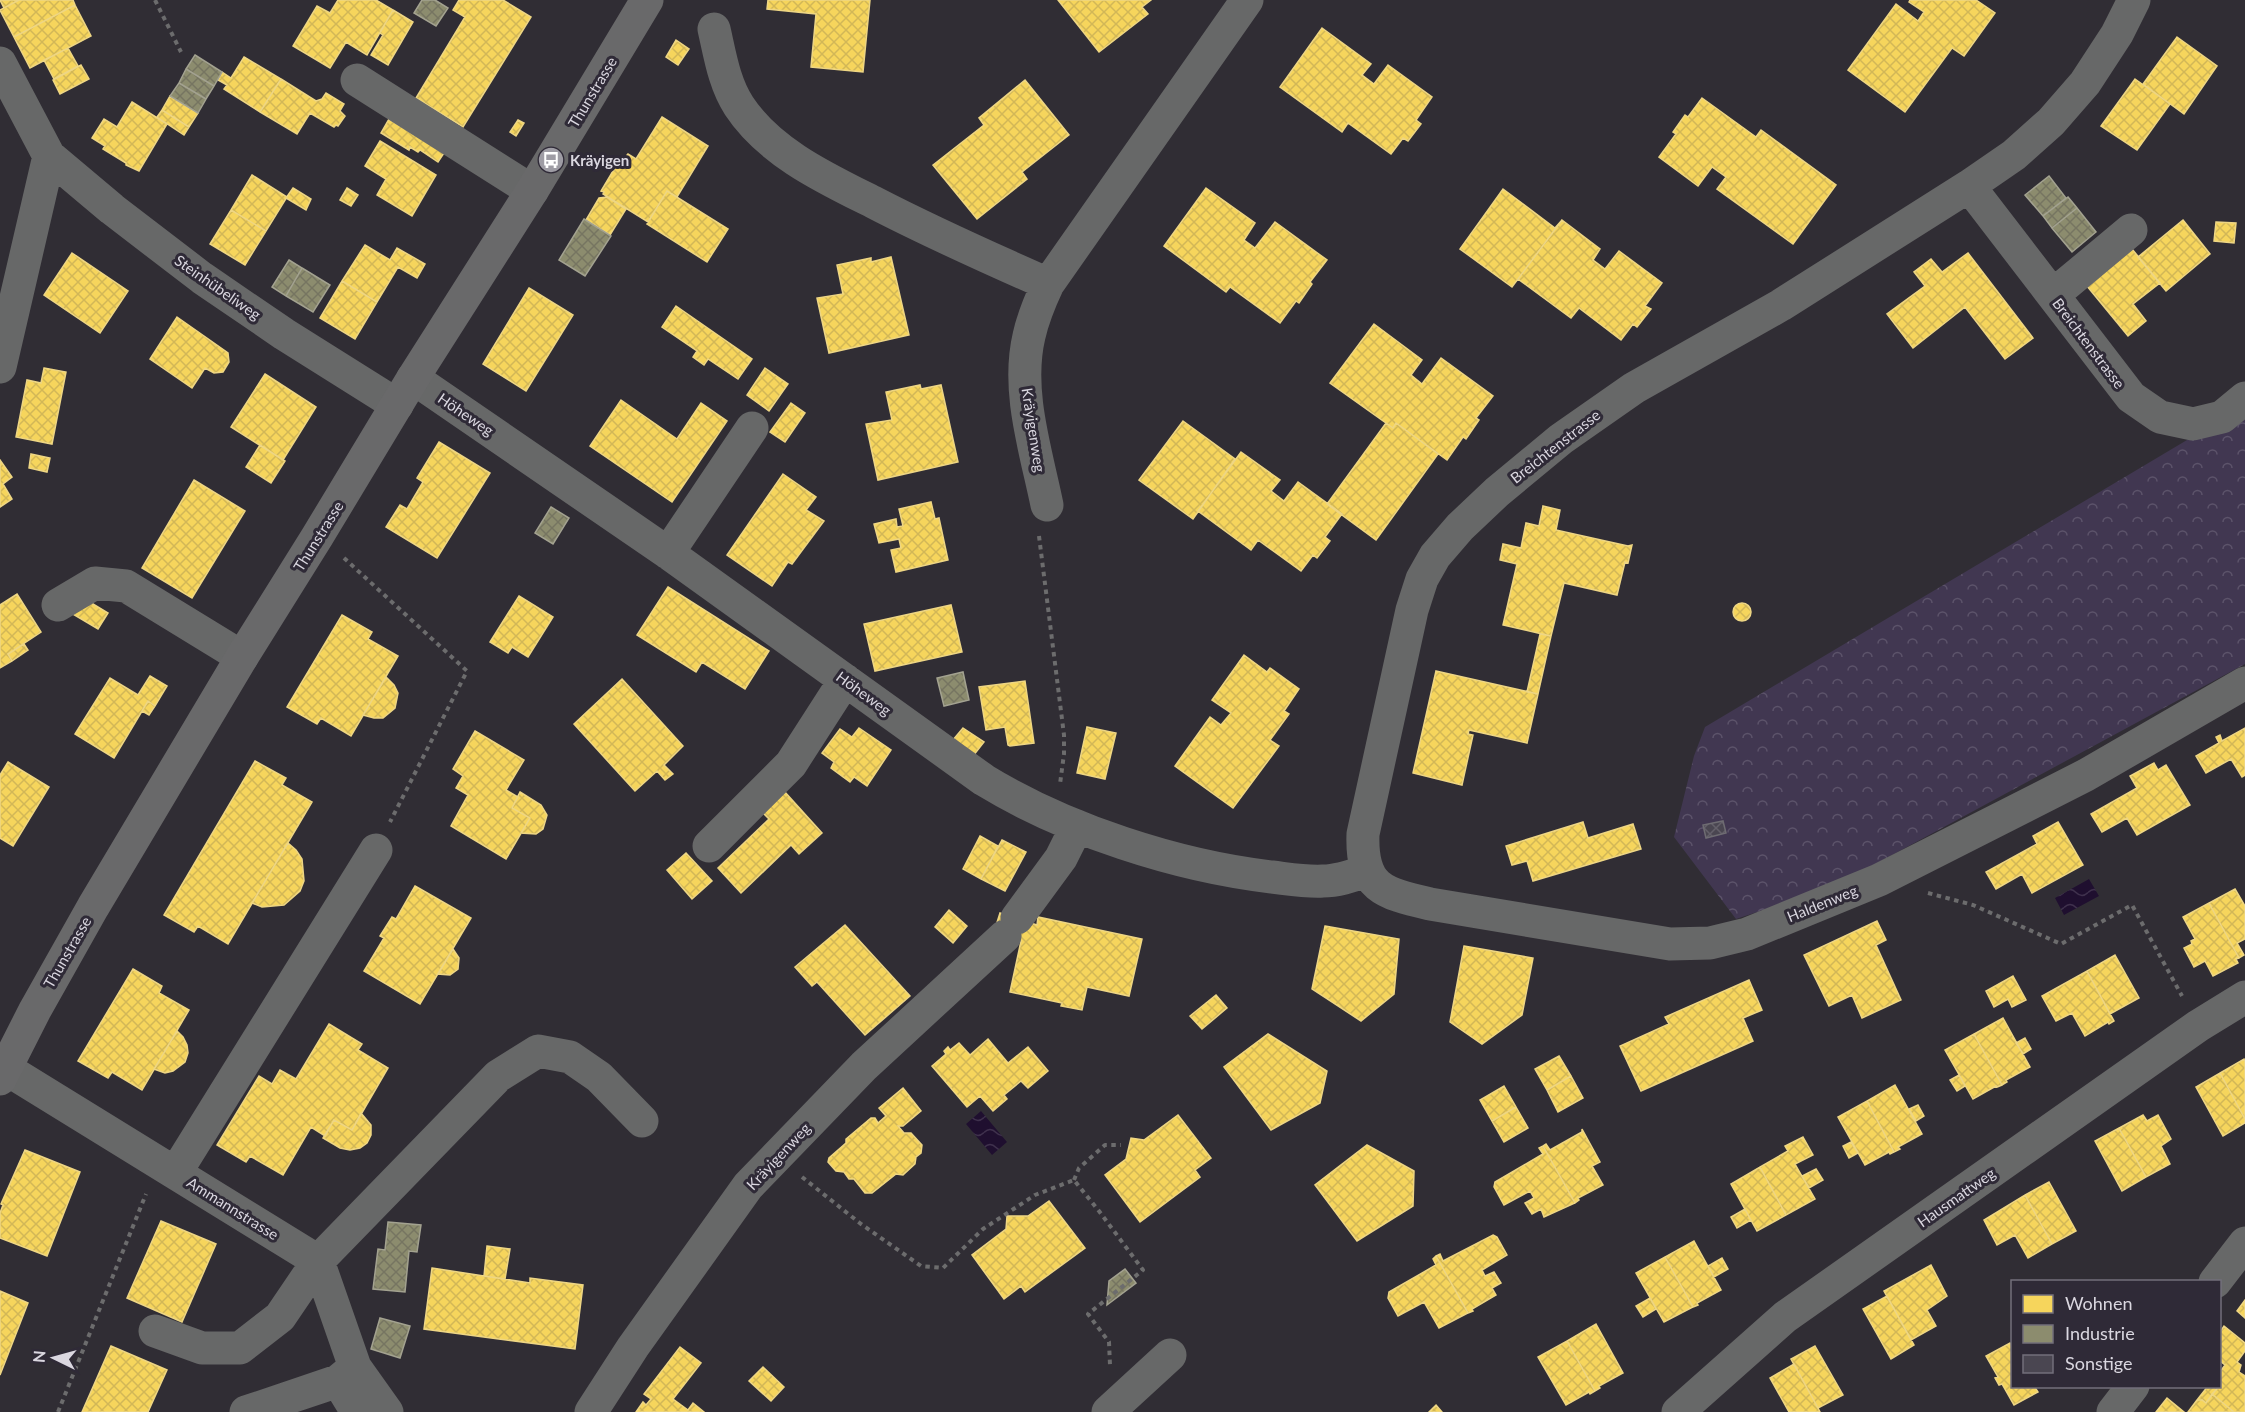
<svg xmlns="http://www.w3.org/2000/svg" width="2245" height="1412" font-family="Lato,sans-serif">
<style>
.forest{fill:url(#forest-crowns)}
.water{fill:url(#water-waves)}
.homes{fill:url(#homes-cross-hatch);stroke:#eed684;stroke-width:1.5}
.industry{fill:url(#industry-cross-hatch);stroke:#a3a290;stroke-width:1.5}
.building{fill:url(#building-cross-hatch);stroke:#6e6c72;stroke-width:1.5}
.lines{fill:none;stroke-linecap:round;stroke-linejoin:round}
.path{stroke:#6c6c6d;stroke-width:4;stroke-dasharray:4.5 4.5;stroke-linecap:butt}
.minor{stroke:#676868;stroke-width:33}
.major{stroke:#69696a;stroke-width:33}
.labels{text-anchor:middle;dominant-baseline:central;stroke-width:6;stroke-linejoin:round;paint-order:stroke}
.street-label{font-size:15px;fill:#dad7e0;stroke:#2f2a37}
.poi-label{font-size:15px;font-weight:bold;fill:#dad7e0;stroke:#2f2a37;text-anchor:start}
</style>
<defs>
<pattern id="forest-crowns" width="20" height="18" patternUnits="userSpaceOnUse" patternTransform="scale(1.5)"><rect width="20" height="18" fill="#413751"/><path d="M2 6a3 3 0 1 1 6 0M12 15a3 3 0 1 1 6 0" fill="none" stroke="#5c536a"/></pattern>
<pattern id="water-waves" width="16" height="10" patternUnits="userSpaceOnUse" patternTransform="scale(1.5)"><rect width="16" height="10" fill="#1f0f2f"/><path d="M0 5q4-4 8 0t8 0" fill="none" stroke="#3f314d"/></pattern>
<pattern id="homes-cross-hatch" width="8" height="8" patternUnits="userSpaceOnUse" patternTransform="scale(1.5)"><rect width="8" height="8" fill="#f6d55c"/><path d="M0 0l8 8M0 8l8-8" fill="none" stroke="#d2b757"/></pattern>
<pattern id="industry-cross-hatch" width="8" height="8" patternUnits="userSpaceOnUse" patternTransform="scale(1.5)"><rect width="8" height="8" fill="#8c8c6e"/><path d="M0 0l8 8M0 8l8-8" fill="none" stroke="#767561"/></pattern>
<pattern id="building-cross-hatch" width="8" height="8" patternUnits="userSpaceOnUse" patternTransform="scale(1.5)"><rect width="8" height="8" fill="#4a4651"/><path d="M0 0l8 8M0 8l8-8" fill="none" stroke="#64606a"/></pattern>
</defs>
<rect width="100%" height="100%" fill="#302d34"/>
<path class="forest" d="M2245 401V664L1833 887 1736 919 1674 837 1694 756 1705 727 2224 418Z"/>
<path class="water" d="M2089 879 2099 896 2064 915 2055 898Z
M981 1111 1007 1142 992 1155 966 1124Z"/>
<path class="homes" d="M0 0H19L4 8Z
M19 0H73L75 5 14 37 0 10Z
M338 0H376L393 10 367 55 346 42 330 68 293 46 317 6 330 13Z
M459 0H503L531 17 463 127 416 98 465 17 453 10Z
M768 0H870L863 72 811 67 816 14 767 9Z
M1058 0H1151L1142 7 1148 14 1099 52Z
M1910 0H1976L1995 13 1964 56 1952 48 1905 112 1848 70 1896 4 1918 21 1924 12 1909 2Z
M75 5 91 36 30 68 14 37Z
M393 10 413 22 388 65 371 55 383 35 380 33Z
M1322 28 1371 64 1362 75 1374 84 1388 65 1432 97 1416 120 1421 124 1408 141 1403 138 1391 154 1348 123 1342 132 1280 87Z
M2177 37 2217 66 2184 114 2143 84Z
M676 40 689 49 678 65 666 57Z
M68 48 78 66 54 79 44 60Z
M244 57 281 79 260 112 224 89 227 85 218 80 222 72 231 78Z
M81 65 89 79 60 94 53 80Z
M281 79 316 101 322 99 326 93 344 104 340 111 345 116 338 126 336 125 334 127 310 113 297 134 260 112Z
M2135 79 2170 104 2137 150 2101 126Z
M1025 80 1069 135 1022 172 1027 179 977 219 933 165 984 125 979 118Z
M170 96 198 113 189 127 162 110Z
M1702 98 1756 137 1761 130 1836 185 1793 244 1717 189 1726 177 1712 167 1698 186 1659 157 1676 134 1673 132 1685 115 1688 117Z
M132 102 167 124 139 171 126 165V163L103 149 105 146 92 138 104 119 117 127Z
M162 110 189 127 184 135 157 117Z
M662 117 708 146 677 197 667 191 648 222 603 194 604 192 601 191 613 171 628 154 636 159Z
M389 119 444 153 438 162 420 150 418 152 410 147 409 150 381 133Z
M518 120 524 123 516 136 510 132Z
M380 141 436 175 412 216 377 195 386 179 365 166Z
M252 175 287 197 266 231 231 210Z
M293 188 311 199 306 210 286 198Z
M347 188 358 195 351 206 340 200Z
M1206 188 1255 223 1244 240 1255 248 1275 222 1327 260 1310 282 1312 284 1299 303 1296 301 1280 323 1230 287 1226 292 1164 246Z
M1503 189 1555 228 1562 220 1512 287 1460 249Z
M667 191 728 229 707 262 647 224Z
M607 197 626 209 610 235 586 220 599 198Z
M231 210 266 231 245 265 210 244Z
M1562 220 1600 249 1593 260 1605 269 1619 251 1662 283 1645 306 1651 309 1637 327 1633 324 1621 340 1579 308 1571 318 1518 279Z
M2183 220 2210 254 2166 291 2138 257Z
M2216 222 2236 223 2234 243 2214 241Z
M365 245 390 260 397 248 425 264 417 278 398 267 377 302 342 281Z
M2132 249 2160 283 2133 304 2146 321 2128 336 2087 286Z
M72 253 128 291 100 333 44 295Z
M1968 253 2033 338 2005 359 1965 307 1913 348 1887 314 1925 286 1914 272 1931 259 1942 272Z
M891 257 909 335 829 353 817 298 843 294 837 265 871 258V262Z
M342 281 377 302 355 339 320 318Z
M529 288 573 315 526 391 483 364Z
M676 306 752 359 738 379 708 359 704 365 693 357 697 351 662 327Z
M177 317 228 353 229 362 223 372 214 373 205 368 192 388 150 359Z
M1374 324 1422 360 1411 375 1422 384 1441 358 1493 396 1476 418 1479 420 1466 439 1463 437 1447 460 1396 423 1393 428 1330 383Z
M44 368 66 372 52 444 16 437 27 380 41 383Z
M765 368 788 384 769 411 747 395Z
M265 374 316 407 283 460 231 427Z
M920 385 921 389 941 385 958 462 878 480 866 424 892 420 886 392Z
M621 400 677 439 701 403 727 421 672 502 590 446Z
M791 403 805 413 785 442 770 432Z
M1183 421 1235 459 1193 519 1139 480Z
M1386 423 1393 428 1396 423 1438 454 1376 540 1327 504Z
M439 442 490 473 437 558 386 527 400 505 407 509 423 482 417 478Z
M260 445 285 461 271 483 246 467Z
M1241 452 1280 480 1271 491 1284 501 1298 482 1342 514 1325 537 1330 541 1317 558 1313 555 1301 571 1258 540 1251 550 1198 511Z
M31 454 50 458 47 472 29 468Z
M0 460 12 477 3 484 12 499 0 507Z
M783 474 816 497 806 510 824 521 792 564 788 562 772 586 727 555Z
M194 480 245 511 192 598 142 568Z
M931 502 935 519 939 518 948 560 896 572 891 550 901 548 899 539 879 543 874 524 896 519 897 527 903 526 899 509Z
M1543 506 1560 510 1556 530 1628 546 1632 545 1628 563 1625 562 1617 595 1564 583 1551 636 1503 625 1517 564 1500 560 1503 544 1521 548 1526 523 1539 526Z
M668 587 769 651 745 689 702 662 696 672 637 635Z
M17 594 41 632 8 654 12 661 0 668V605Z
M519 596 553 617 528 657 512 647 508 653 490 642Z
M88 601 108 613 98 629 71 613Z
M1733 612a9 9 0 1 1 18 0a9 9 0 1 1-18 0Z
M951 605 962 652 875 671 864 624Z
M342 615 372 632 368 639 398 656 351 736 321 718 317 724 287 707Z
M1540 634 1551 636 1538 694 1527 692Z
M24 644 28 650 12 661 8 654Z
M1244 655 1267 672 1270 668 1299 689 1284 711 1289 714 1270 740 1279 746 1233 808 1175 766 1210 717 1221 725 1231 713 1212 700Z
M1436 671 1538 694 1527 743 1469 730 1468 734 1473 735 1462 785 1413 773Z
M150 676 167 686 155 706 148 701 114 758 75 734 110 678 138 695Z
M386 677 394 685 398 693 395 708 383 718H374L363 715Z
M622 679 683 746 664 765 673 774 665 780 657 771 635 791 574 724Z
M1025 681 1034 743 1010 746 1008 745 1005 727 986 730 979 687Z
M148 701 155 706 149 715 142 711Z
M1087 727 1116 733 1105 779 1077 773Z
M859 728 891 750 867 786 854 777 850 782 831 768 834 762 822 753 840 729 852 737Z
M963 728 984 742 973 756 952 741Z
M2245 728V775L2242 777 2231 759 2206 773 2196 756 2219 743 2216 737 2220 735 2222 741Z
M475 731 524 760 506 790 518 797 512 808 530 818 506 859 451 826 468 795 456 788 463 776 453 769Z
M255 761 286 778 282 785 312 802 228 944 198 926 194 932 164 915Z
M8 762 49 787 13 846 0 838V775Z
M2154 763 2158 770 2166 765 2190 805 2137 835 2127 818 2102 832 2091 814 2137 788 2130 776Z
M784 791 822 833 799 854 791 845 741 893 718 868 769 819 762 812Z
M520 792 541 805 547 815 543 829 536 834 521 833 530 818 512 808Z
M1583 822 1588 838 1633 824 1641 849 1533 881 1527 861 1512 865 1506 846Z
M2058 822 2083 865 2032 893 2022 874 1996 889 1986 872 2037 844 2033 836Z
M980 836 998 846 981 879 963 869Z
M1002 840 1026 852 1005 891 981 879Z
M288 843 296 850 302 859 304 881 300 891 284 905 262 907 252 903Z
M686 853 712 881 692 899 667 870Z
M415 886 471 918 420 1004 364 971 384 938 380 936 392 917 396 919Z
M2235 889 2245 906V939L2237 943 2244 955 2239 958 2209 903Z
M2209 903 2239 958 2236 959 2238 963 2213 976 2205 961 2194 967 2184 948 2192 944 2191 941 2195 939 2183 917Z
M949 910 967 926 953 943 935 927Z
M1000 913 1037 925 1038 917 1142 939 1129 996 1087 987 1082 1010 1061 1006 1062 1003 1010 992 1021 941 994 932Z
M1877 921 1886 940 1876 945 1901 1000 1862 1018 1852 995 1829 1006 1804 955Z
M845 925 910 996 865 1035 817 982 812 986 795 967Z
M1325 926 1399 939 1394 994 1361 1021 1312 989Z
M1464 946 1533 958 1522 1015 1482 1044 1450 1022Z
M453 949 459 958 458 969 450 975 438 974Z
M2115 955 2139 998 2110 1014 2087 971Z
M133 969 162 986 159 993 189 1010 142 1090 112 1072 108 1078 78 1061Z
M2087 971 2114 1021 2109 1024 2108 1022 2085 1036 2072 1013 2056 1021 2042 996Z
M2013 976 2026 1000 2012 1007 2008 999 1994 1007 1986 991Z
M1749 980 1762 1010 1743 1018 1753 1041 1641 1091 1620 1046 1669 1024 1665 1017Z
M1216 995 1227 1008 1202 1029 1190 1016Z
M2003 1018 2030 1067 2006 1080 2007 1082 2002 1085 1974 1034Z
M329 1024 362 1044 358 1050 388 1068 352 1130 334 1120 325 1136 311 1127 283 1175 250 1156 246 1162 217 1145 259 1076 272 1084 280 1070 296 1079Z
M177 1031 183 1037 187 1045 188 1053 185 1062 173 1071 165 1073 154 1069Z
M1268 1034 1327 1071 1320 1103 1271 1130 1224 1067Z
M1974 1034 2002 1085 1997 1087 1996 1086 1973 1099 1945 1050Z
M2025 1038 2031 1049 2023 1054 2016 1043Z
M988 1039 1008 1063 1028 1047 1048 1071 1028 1088 1021 1081 1004 1095 1007 1099 993 1111 980 1096 967 1107 932 1066 946 1054 944 1051 948 1047 950 1050 959 1043 970 1055Z
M1559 1056 1571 1076 1547 1090 1535 1069Z
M2244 1059 2245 1062V1119L2220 1073Z
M2220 1073 2245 1119V1123L2223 1136 2196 1087Z
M1959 1075 1965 1086 1957 1091 1950 1080Z
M1571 1076 1583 1098 1558 1112 1547 1090Z
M1895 1085 1922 1134 1898 1147 1900 1149 1894 1152 1867 1101Z
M1504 1086 1516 1107 1492 1121 1480 1100Z
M903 1088 921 1111 903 1126H898L904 1133H911L922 1145 921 1153 916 1157 915 1164 903 1175 896 1174 872 1193H865L854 1179H849L844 1172 836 1171 828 1162 829 1158 846 1143V1139L871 1118H875L878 1123 886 1116 879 1108Z
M1867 1101 1894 1152 1890 1154 1889 1152 1865 1165 1838 1117Z
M1918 1105 1924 1116 1916 1121 1909 1109Z
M1516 1107 1528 1128 1504 1142 1492 1121Z
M361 1113 371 1125V1135L367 1143 360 1148 350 1150 340 1148 323 1138 334 1120 352 1130Z
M1178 1115 1211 1158 1195 1170 1200 1177 1140 1222 1105 1175 1126 1159 1131 1138 1144 1140Z
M2143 1115 2147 1121 2158 1115 2171 1139 2161 1146 2170 1164 2146 1177 2119 1128Z
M2119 1128 2146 1177 2122 1191 2095 1141Z
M1582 1129 1600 1162 1592 1166 1603 1185 1578 1198 1579 1200 1575 1203 1543 1146 1546 1144 1550 1150 1582 1132Z
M1803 1137 1813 1155 1795 1164 1815 1199 1786 1215 1760 1167 1788 1151 1785 1146Z
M1851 1142 1858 1153 1849 1158 1843 1146Z
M1367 1145 1414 1171 1413 1206 1357 1241 1315 1185Z
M1543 1146 1575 1203 1544 1217 1541 1209 1532 1214 1525 1203 1534 1198 1530 1191 1504 1205 1494 1187 1495 1182 1543 1154 1539 1148Z
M25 1150 80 1172 47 1256 0 1238V1213L3 1205 1 1204Z
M1760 1167 1786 1215 1757 1231 1731 1184Z
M1816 1169 1823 1180 1809 1188 1802 1176Z
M2049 1182 2076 1231 2052 1244 2025 1195Z
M2025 1195 2052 1244 2028 1258 2015 1235 1997 1245 1984 1220Z
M1049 1201 1085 1248 1025 1292 1021 1286 1004 1299 972 1255 1006 1229 1007 1216H1028Z
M1745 1209 1751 1220 1737 1228 1731 1217Z
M161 1221 216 1244 182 1322 127 1298Z
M1493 1235 1497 1237 1507 1255 1482 1270 1485 1276 1494 1272 1501 1283 1492 1288 1496 1295 1472 1309 1473 1311 1468 1313 1436 1256 1440 1254 1443 1261Z
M1694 1241 1721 1290 1697 1303 1698 1305 1693 1307 1665 1257Z
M487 1246 510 1249 505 1279 484 1276Z
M1436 1256 1468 1313 1439 1328 1424 1302 1398 1316 1388 1298 1389 1292 1436 1265 1433 1259Z
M1665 1257 1693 1307 1664 1322 1636 1273Z
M1722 1258 1728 1269 1714 1277 1708 1266Z
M1931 1265 1947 1296 1927 1310 1936 1326 1911 1340 1884 1291Z
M432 1268 530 1283V1278L583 1285 575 1349 424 1329Z
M0 1291 28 1303 0 1375Z
M1887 1296 1914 1345 1891 1359 1863 1309Z
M1650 1298 1656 1309 1643 1317 1636 1306Z
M2245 1300V1318L2237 1311Z
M1596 1324 1623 1373 1599 1386 1600 1388 1595 1391 1567 1341Z
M2224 1326 2245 1343V1351L2237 1362 2241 1365 2239 1372 2245 1376V1412H2234L2212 1394 2220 1386V1372L2225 1365 2220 1361V1332Z
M1567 1341 1595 1391 1590 1394 1589 1392 1566 1405 1538 1357Z
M2010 1343 2012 1347V1386H2034L2038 1392 2014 1405 2002 1384 1999 1385 1995 1378 1998 1377 1986 1356Z
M111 1346 167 1370 148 1412H82Z
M1815 1346 1843 1395 1818 1408 1791 1359Z
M680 1347 701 1363 673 1399 688 1410 693 1403 704 1412H636L643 1402 646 1405 651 1399 644 1394Z
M1794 1364 1818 1408 1820 1412H1789L1770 1378Z
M763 1367 784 1387 771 1401 749 1381Z
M2208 1386 2218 1387 2206 1403 2202 1400H2197Z
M2212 1394 2234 1412H2188L2197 1400H2202L2206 1403Z
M2167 1398 2184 1412H2156Z
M1436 1405 1442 1412H1429Z"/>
<path class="industry" d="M422 0H435L448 8 436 26 414 13Z
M195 55 222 72 214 86 186 69Z
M186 69 214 86 206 99 179 83Z
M179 83 206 99 198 113 170 96Z
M2049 176 2066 198 2043 216 2025 195Z
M2068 197 2077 208 2052 228 2043 216Z
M2077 208 2096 232 2072 252 2052 228Z
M584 219 611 236 585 276 559 260Z
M289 260 302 268 286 296 272 287Z
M302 268 330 285 313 312 286 296Z
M551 507 569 518 553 544 535 533Z
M963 672 969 700 944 706 937 678Z
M388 1222 421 1225 417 1252 409 1251 405 1292 373 1289 378 1249 385 1250Z
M1125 1269 1136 1283 1107 1305 1109 1281Z
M380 1318 410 1326 400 1358 371 1349Z"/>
<path class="building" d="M1723 821 1726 833 1706 838 1703 825Z"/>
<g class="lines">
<path class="path" d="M155 0 181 52
M1039 536 1064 735V754L1060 784
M344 558 467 671 390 822
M1928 893 1973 905 2061 944 2132 905 2182 996
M802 1177 861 1224 921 1266 943 1268 983 1229 1035 1195 1074 1180 1099 1211 1143 1270 1088 1314 1109 1342 1110 1365
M1074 1180 1079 1168 1105 1145H1121
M58 1412 146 1194"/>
<path class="minor" d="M2134 0 2117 34 2085 83 2051 122 2014 155 1969 186 1781 305 1634 388 1561 439 1497 492 1460 527 1435 556 1422 579 1412 610 1363 834C1361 888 1383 893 1430 904L1670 944 1710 943 1747 934 1879 880 2086 775 2245 683
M714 29C720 55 724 83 739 106 770 153 827 179 875 203 931 232 989 258 1048 284
M0 63 49 156 112 209 202 278 284 334 397 405
M357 80 532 191
M1969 186 2131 397 2160 417 2193 424 2222 417 2245 398
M2053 295 2131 230
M0 367 49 156
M413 378 668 553 984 780C1066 830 1177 866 1272 877 1289 879 1306 882 1323 881 1338 881 1352 876 1367 871
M1047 505C1036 451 1016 391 1029 336 1033 318 1040 301 1048 284L1247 0
M668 553 752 428
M58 605 95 583 126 586 242 657
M709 846 791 764 845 680
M1017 918 1061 858 1077 826
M0 1065 318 1261 355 1367 387 1412
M176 1172 376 850
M2215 1282 2245 1243
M155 1331 202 1348H240L280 1317 318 1261 498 1076 538 1051 570 1057 599 1077 642 1121
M338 1381 357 1412
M246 1412 338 1381 355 1367
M591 1412 633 1347 748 1186 864 1066 1005 936
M1108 1412 1170 1355
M1678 1412 1785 1317 2198 1026 2245 997
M2113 1412 2133 1386"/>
<path class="major" d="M0 1079 35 1010 93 907 242 657 317 537 413 378 532 191 647 0"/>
</g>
<defs>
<g id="bus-disc" transform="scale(1.35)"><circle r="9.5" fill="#9e9ca4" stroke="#2f2a37"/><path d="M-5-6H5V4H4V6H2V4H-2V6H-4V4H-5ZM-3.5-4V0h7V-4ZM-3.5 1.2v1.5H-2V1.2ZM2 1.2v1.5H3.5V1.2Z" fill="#fff"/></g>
</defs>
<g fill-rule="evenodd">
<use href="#bus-disc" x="551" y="160"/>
</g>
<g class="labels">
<g class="street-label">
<text transform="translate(592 92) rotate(-59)">Thunstrasse</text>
<text transform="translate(218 287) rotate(35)">Steinhübeliweg</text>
<text transform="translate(2089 343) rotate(53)">Breichtenstrasse</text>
<text transform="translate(466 414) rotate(34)">Höheweg</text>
<text transform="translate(1034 430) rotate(81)">Kräyigenweg</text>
<text transform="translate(1555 446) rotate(-38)">Breichtenstrasse</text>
<text transform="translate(318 536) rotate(-58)">Thunstrasse</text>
<text transform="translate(864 693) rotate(36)">Höheweg</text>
<text transform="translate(1822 903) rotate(-22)">Haldenweg</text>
<text transform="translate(67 952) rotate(-60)">Thunstrasse</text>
<text transform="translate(778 1156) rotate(-47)">Kräyigenweg</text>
<text transform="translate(1956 1197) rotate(-35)">Hausmattweg</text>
<text transform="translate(233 1208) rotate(32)">Ammannstrasse</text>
</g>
<g class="poi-label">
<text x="570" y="160">Kräyigen</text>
</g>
</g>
<rect x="2011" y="1280" width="210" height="108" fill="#2f2a37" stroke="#736f7b" stroke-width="1.5"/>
<rect x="2023" y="1295" width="30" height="18" fill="#f6d55c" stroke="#736f7b" stroke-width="1.5"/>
<text x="2065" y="1310" font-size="18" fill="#dad7e0">Wohnen</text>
<rect x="2023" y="1325" width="30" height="18" fill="#8c8c6e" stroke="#736f7b" stroke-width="1.5"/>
<text x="2065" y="1340" font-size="18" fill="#dad7e0">Industrie</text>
<rect x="2023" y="1355" width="30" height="18" fill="#4a4651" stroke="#736f7b" stroke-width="1.5"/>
<text x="2065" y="1370" font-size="18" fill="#dad7e0">Sonstige</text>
<g transform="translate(54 1358) rotate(275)" stroke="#2f2a37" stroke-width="4.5" paint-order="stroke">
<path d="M0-4.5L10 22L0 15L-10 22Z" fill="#dad7e0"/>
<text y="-9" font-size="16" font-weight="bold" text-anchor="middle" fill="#dad7e0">N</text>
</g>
</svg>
